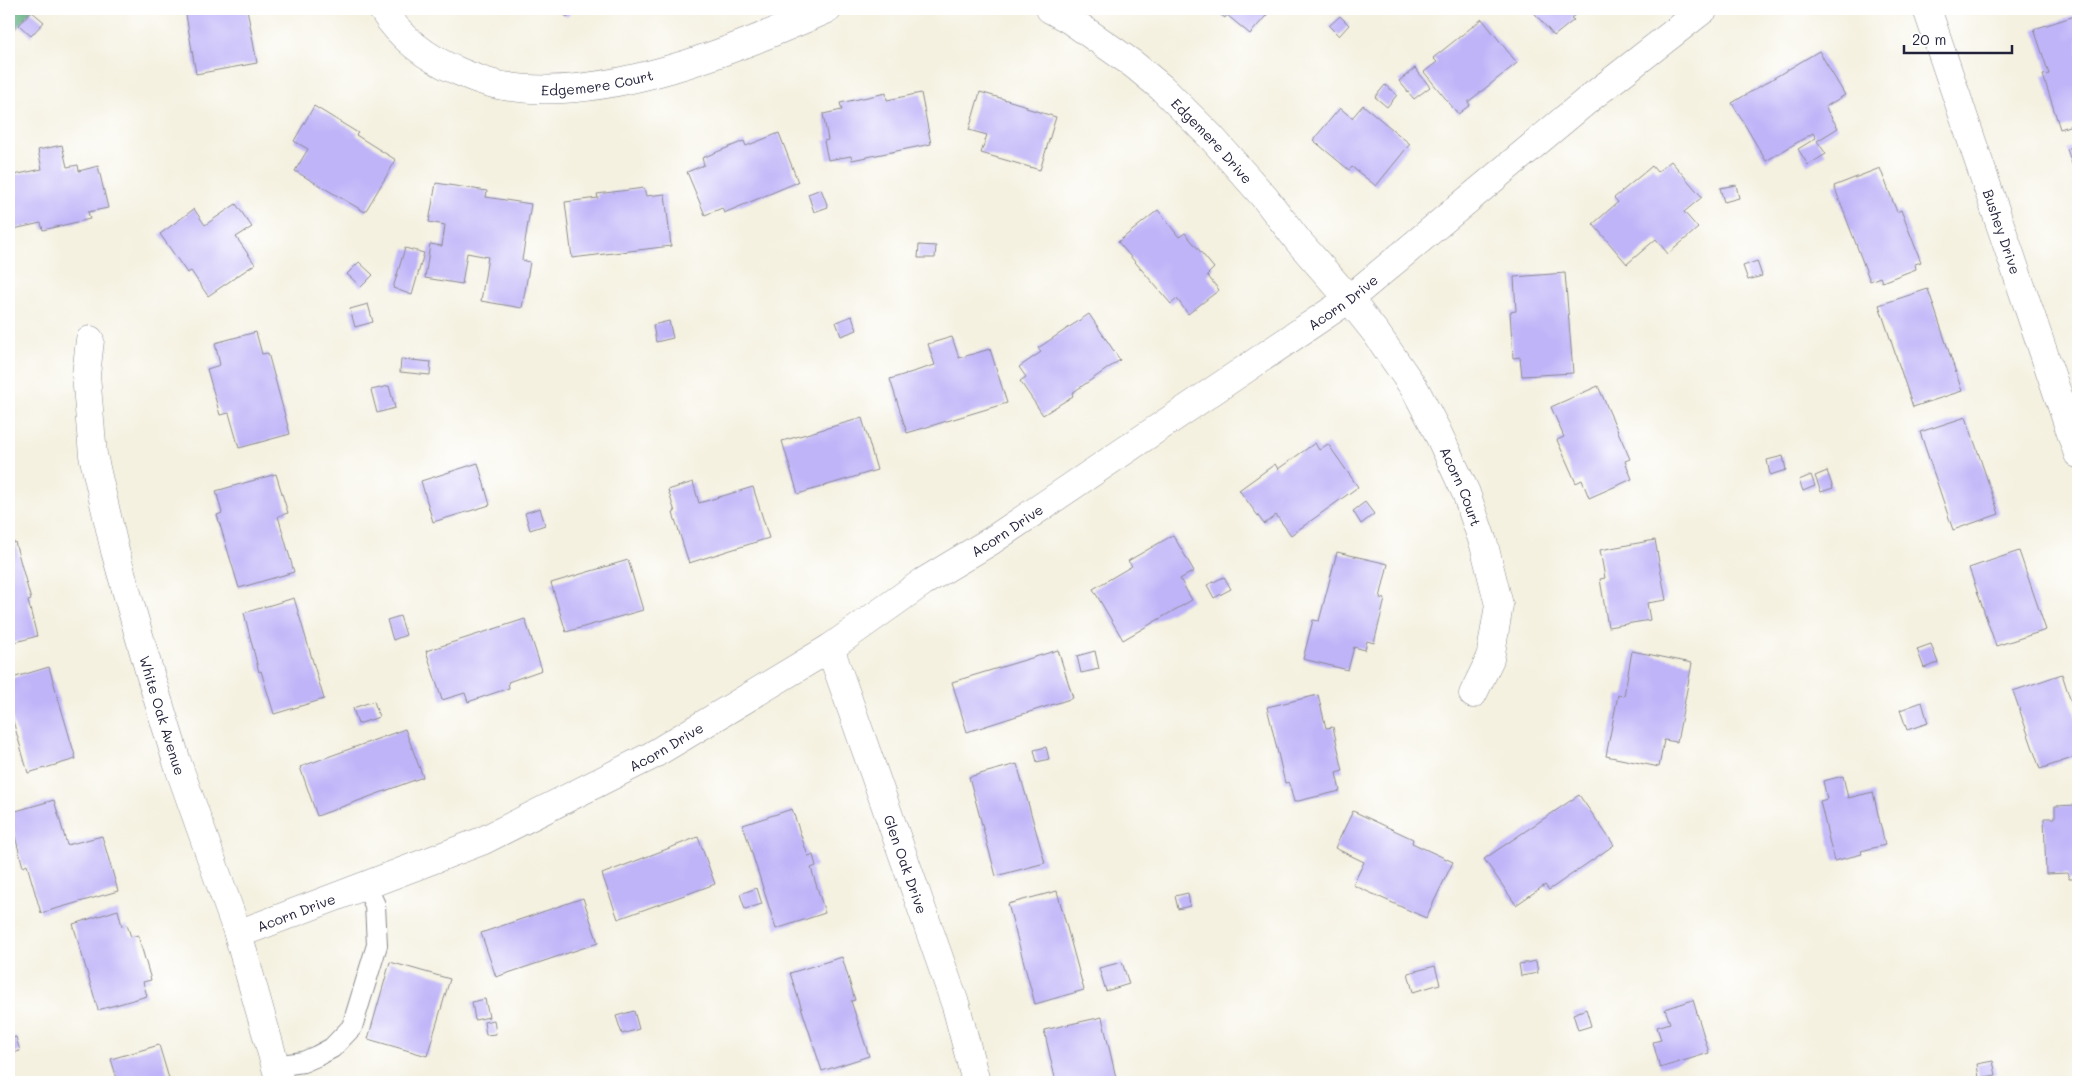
<svg xmlns="http://www.w3.org/2000/svg" width="2087" height="1091" font-family="Mali,sans-serif">
<style>
.forest{fill:#5caf7c;stroke:#3f685c}
.building{fill:#bfb4f8}
.lines{fill:none;stroke-linecap:round;stroke-linejoin:round}
.lane-casing{stroke:#8b8a8e;stroke-width:22}
.street-casing{stroke:#8b8a8e;stroke-width:29}
.lane{stroke:#fff;stroke-width:20}
.street{stroke:#fff;stroke-width:28}
.labels{text-anchor:middle;dominant-baseline:central;stroke-width:4;stroke-linejoin:round;paint-order:stroke}
.street-label{font-size:14px;fill:#22223b;stroke:#fff}
</style>
<rect width="100%" height="100%" fill="#fff"/>
<filter id="ink" filterUnits="userSpaceOnUse"><feTurbulence type="fractalNoise" baseFrequency=".02" numOctaves="2"/><feDisplacementMap in="SourceGraphic" scale="10" xChannelSelector="R" yChannelSelector="G"/><feConvolveMatrix kernelMatrix="1 2 1 2 8 2 1 2 1" color-interpolation-filters="sRGB"/></filter>
<filter id="wash" filterUnits="userSpaceOnUse"><feTurbulence type="fractalNoise" baseFrequency=".0096" numOctaves="4" result="noise"/><feDisplacementMap in="SourceGraphic" scale="20" xChannelSelector="R" yChannelSelector="G"/><feGaussianBlur stdDeviation="1.12" result="paint"/><feColorMatrix in="noise" values="0 0 0 0 0 0 0 0 0 0 0 0 0 0 0 0 0 1.4 0 .05"/><feComposite in="paint" operator="in"/></filter>
<g filter="url(#wash)">
<rect width="100%" height="100%" fill="#f4f1e0"/>
<path class="forest" d="M9 9H32L9 38Z"/>
<g id="blocks">
<path class="building" d="M185 9H247L257 63 196 74Z
M556 9H573L567 17Z
M1214 9H1272L1250 34 1227 15 1225 18Z
M1531 9H1582L1571 18 1574 20 1554 36Z
M31 11 44 22 31 36 19 25Z
M2078 15V123L2060 129 2043 75 2049 74 2034 29Z
M1340 16 1349 25 1339 36 1329 26Z
M1482 19 1517 63 1468 102 1470 105 1458 114 1424 72 1437 62 1433 58Z
M1819 51 1845 95 1825 107 1838 128 1817 141 1826 154 1808 165 1798 149 1816 138 1813 133 1766 161 1732 103Z
M1415 68 1430 87 1414 99 1399 81Z
M1385 85 1397 95 1387 107 1375 97Z
M980 92 1027 106 1026 108 1056 117 1040 170 981 153 987 135 969 130Z
M886 93 887 100 921 93 931 144 852 160 851 156 828 160 824 141 828 140 823 114 842 110 840 103Z
M1363 105 1410 144 1376 186 1352 167 1349 170 1313 140 1340 108 1352 118Z
M314 106 358 133 356 135 396 160 365 212 295 171 308 149 294 141Z
M779 133 798 182 724 213 722 208 705 215 687 172 704 165 702 158 744 141 746 146Z
M62 145 67 167 78 165 79 171 98 166 108 208 88 212 90 219 43 230 41 223 9 230V176L42 169 38 150Z
M2078 145V182L2067 149Z
M1671 161 1702 197 1684 212 1698 228 1668 254 1656 239 1627 264 1593 224 1618 202 1614 198 1652 166 1657 172Z
M1880 168 1897 212 1901 210 1921 262 1915 264 1916 269 1882 282 1880 277 1870 281 1834 186Z
M436 183 487 191 486 197 531 204 522 260 530 262 522 308 481 301 488 257 467 253 462 284 425 278 430 244 442 246 445 225 429 222Z
M1736 185 1739 198 1724 202 1720 188Z
M644 188 646 196 665 194 671 246 572 258 565 202 598 198 597 194Z
M821 189 828 207 814 212 808 194Z
M236 204 252 227 236 237 255 264 208 296 191 271 187 273 160 234 194 209 205 225Z
M1158 210 1179 237 1185 233 1214 268 1207 275 1219 290 1188 314 1177 299 1171 304 1118 242Z
M919 245 936 246 935 258H918Z
M405 248 424 253 412 295 393 288Z
M1757 261 1762 276 1748 280 1743 266Z
M359 262 373 275 361 287 347 274Z
M1565 273 1573 373 1522 376 1520 357 1513 358 1510 312 1516 311 1514 277Z
M1928 289 1962 391 1913 407 1879 305Z
M368 304 373 322 355 327 350 309Z
M1089 314 1120 360 1072 393 1073 396 1043 415 1020 381 1026 377 1019 367 1041 352 1038 348Z
M852 316 857 330 841 336 836 322Z
M669 321 673 338 656 342 653 325Z
M256 332 262 354 268 353 290 434 239 448 229 413 220 415 207 369 220 365 215 343Z
M952 337 959 358 990 349 1007 403 907 433 890 379 935 365 928 344Z
M401 359 431 362 430 375 400 372Z
M389 386 395 408 377 413 371 390Z
M1598 386 1630 459 1625 461 1632 479 1589 498 1582 480 1576 483 1557 440 1564 437 1551 407Z
M1966 417 1999 514 1953 530 1920 432Z
M862 418 877 470 798 494 782 441Z
M1315 443 1319 450 1328 444 1358 487 1291 535 1276 515 1264 524 1239 490 1275 464 1278 469Z
M1783 456 1786 470 1770 475 1767 460Z
M478 463 490 505 433 522 421 481Z
M1827 471 1833 488 1821 492 1815 476Z
M276 474 288 513 278 516 294 572 239 588 217 515 222 513 216 491Z
M1811 475 1815 486 1803 491 1799 480Z
M693 482 699 503 753 487 769 538 689 563 673 513 675 512 668 490Z
M1365 502 1374 514 1361 524 1353 511Z
M540 508 545 525 530 530 525 513Z
M1173 535 1194 571 1180 579 1192 600 1123 640 1093 589 1132 566 1128 561Z
M1655 540 1666 600 1647 603 1650 620 1608 627 1600 579 1605 578 1600 550Z
M15 542 31 600 28 601 37 636 9 644V544Z
M2019 551 2046 630 1996 646 1969 568Z
M1337 552 1388 564 1380 598 1385 599 1374 643 1367 641 1365 650 1354 647 1348 670 1303 659 1313 620 1319 621Z
M628 560 643 610 566 632 551 583Z
M1224 577 1231 589 1214 598 1207 585Z
M294 598 324 699 274 714 261 671 259 672 244 613Z
M400 616 406 635 393 640 387 620Z
M525 619 542 670 508 682 509 688 468 702 465 693 442 700 426 651Z
M1931 644 1938 663 1924 668 1917 649Z
M1058 650 1073 698 967 732 952 682Z
M1095 651 1099 669 1081 673 1077 656Z
M1632 651 1692 663 1677 742 1664 740 1659 767 1606 756 1618 695 1624 696Z
M49 667 76 759 28 773 9 707V679Z
M2062 674 2078 724V756L2040 769 2013 691Z
M1318 695 1326 728 1333 727 1343 771 1336 773 1340 791 1294 802 1289 782 1285 783 1267 707Z
M374 701 379 717 358 724 353 708Z
M1922 702 1928 723 1907 730 1900 710Z
M405 729 423 777 317 816 300 767Z
M1046 747 1049 759 1037 762 1034 750Z
M1017 764 1045 863 996 876 969 777Z
M1843 776 1848 798 1873 792 1885 845 1861 851 1862 854 1834 861 1820 801 1827 799 1823 781Z
M1579 795 1614 845 1549 890 1545 885 1516 905 1484 859Z
M54 800 67 845 102 836 118 891 41 913 27 865 23 867 9 813Z
M2077 805 2078 879H2069L2068 873 2046 874 2044 818H2055V806Z
M792 809 808 856 813 855 816 866 811 868 825 913 776 929 743 825Z
M1353 811 1413 839 1412 843 1453 862 1426 918 1353 885 1364 862 1335 848Z
M698 837 715 884 618 919 602 874Z
M757 888 762 904 745 909 740 894Z
M1057 891 1084 990 1035 1004 1008 904Z
M1188 893 1190 906 1178 909 1175 896Z
M583 898 598 943 496 977 481 933Z
M118 910 122 926 127 925 131 937 138 935 151 980 143 982 147 996 98 1010 73 924Z
M842 957 855 1000 851 1001 869 1056 822 1071 790 973Z
M1536 961 1538 973 1521 976 1519 964Z
M390 962 450 979 427 1056 368 1039Z
M1122 962 1129 984 1106 991 1099 968Z
M1435 966 1440 984 1413 992 1408 973Z
M485 999 489 1017 475 1020 472 1002Z
M1693 1000 1709 1053 1660 1068 1653 1042 1661 1040 1657 1027 1670 1023 1665 1009Z
M1586 1009 1591 1026 1578 1030 1573 1014Z
M634 1011 639 1029 622 1034 616 1016Z
M1102 1017 1117 1082H1056L1044 1030Z
M494 1020 496 1034 486 1035 484 1022Z
M16 1037 20 1051 9 1054V1039Z
M159 1045 170 1082H118L111 1059Z
M1993 1061 1996 1075 1979 1078 1977 1064Z"/>
</g>
</g>
<g filter="url(#ink)">
<use href="#blocks" fill-opacity="0" stroke="#8b8a8e" stroke-width="1"/>
<g class="lines">
<g class="lane-casing">
<path id="lane" d="M275 1066 303 1062 317 1056 332 1048 352 1027 377 945 375 905 366 886"/>
</g>
<g class="street-casing">
<g id="street">
<path id="s1" d="M382 9C401 39 428 59 460 72 474 78 489 84 504 86 605 104 736 49 828 9"/>
<path id="s2" d="M1050 9 1070 20 1133 64 1162 88 1212 138 1265 198 1299 242 1349 299 1376 333 1416 391 1436 429 1466 493 1484 545 1499 605 1490 659 1473 694"/>
<path id="s3" d="M1927 9 2078 454"/>
<path id="s4" d="M90 340 86 375 93 455 115 551 150 674 177 762 238 934 280 1082"/>
<path id="s5" d="M830 648 956 1006 976 1082"/>
<path id="s6" d="M238 934 482 841 651 756 830 648 923 582 991 541 1349 299 1590 98 1704 9"/>
</g>
</g>
<use href="#lane" class="lane"/>
<use href="#street" class="street"/>
</g>
</g>
<g class="labels">
<g class="street-label">
<text stroke="none"><textPath href="#s1" startOffset="242">Edgemere Court</textPath></text>
<text stroke="none"><textPath href="#s2" startOffset="210">Edgemere Drive</textPath></text>
<text stroke="none"><textPath href="#s3" startOffset="235">Bushey Drive</textPath></text>
<text stroke="none"><textPath href="#s6" startOffset="1278">Acorn Drive</textPath></text>
<text stroke="none"><textPath href="#s2" startOffset="639">Acorn Court</textPath></text>
<text stroke="none"><textPath href="#s6" startOffset="872">Acorn Drive</textPath></text>
<text stroke="none"><textPath href="#s4" startOffset="385">White Oak Avenue</textPath></text>
<text stroke="none"><textPath href="#s6" startOffset="468">Acorn Drive</textPath></text>
<text stroke="none"><textPath href="#s5" startOffset="229">Glen Oak Drive</textPath></text>
<text stroke="none"><textPath href="#s6" startOffset="62">Acorn Drive</textPath></text>
</g>
</g>
<rect width="2087" height="1091" fill="none" stroke="#fff" stroke-width="30"/>
<path d="M1904 45v8h108v-8" fill="none" stroke="#22223b" stroke-width="2.5"/>
<text x="1912" y="45" font-size="15" fill="#22223b" stroke="#ffffff" stroke-width="4" paint-order="stroke">20 m</text>
</svg>
